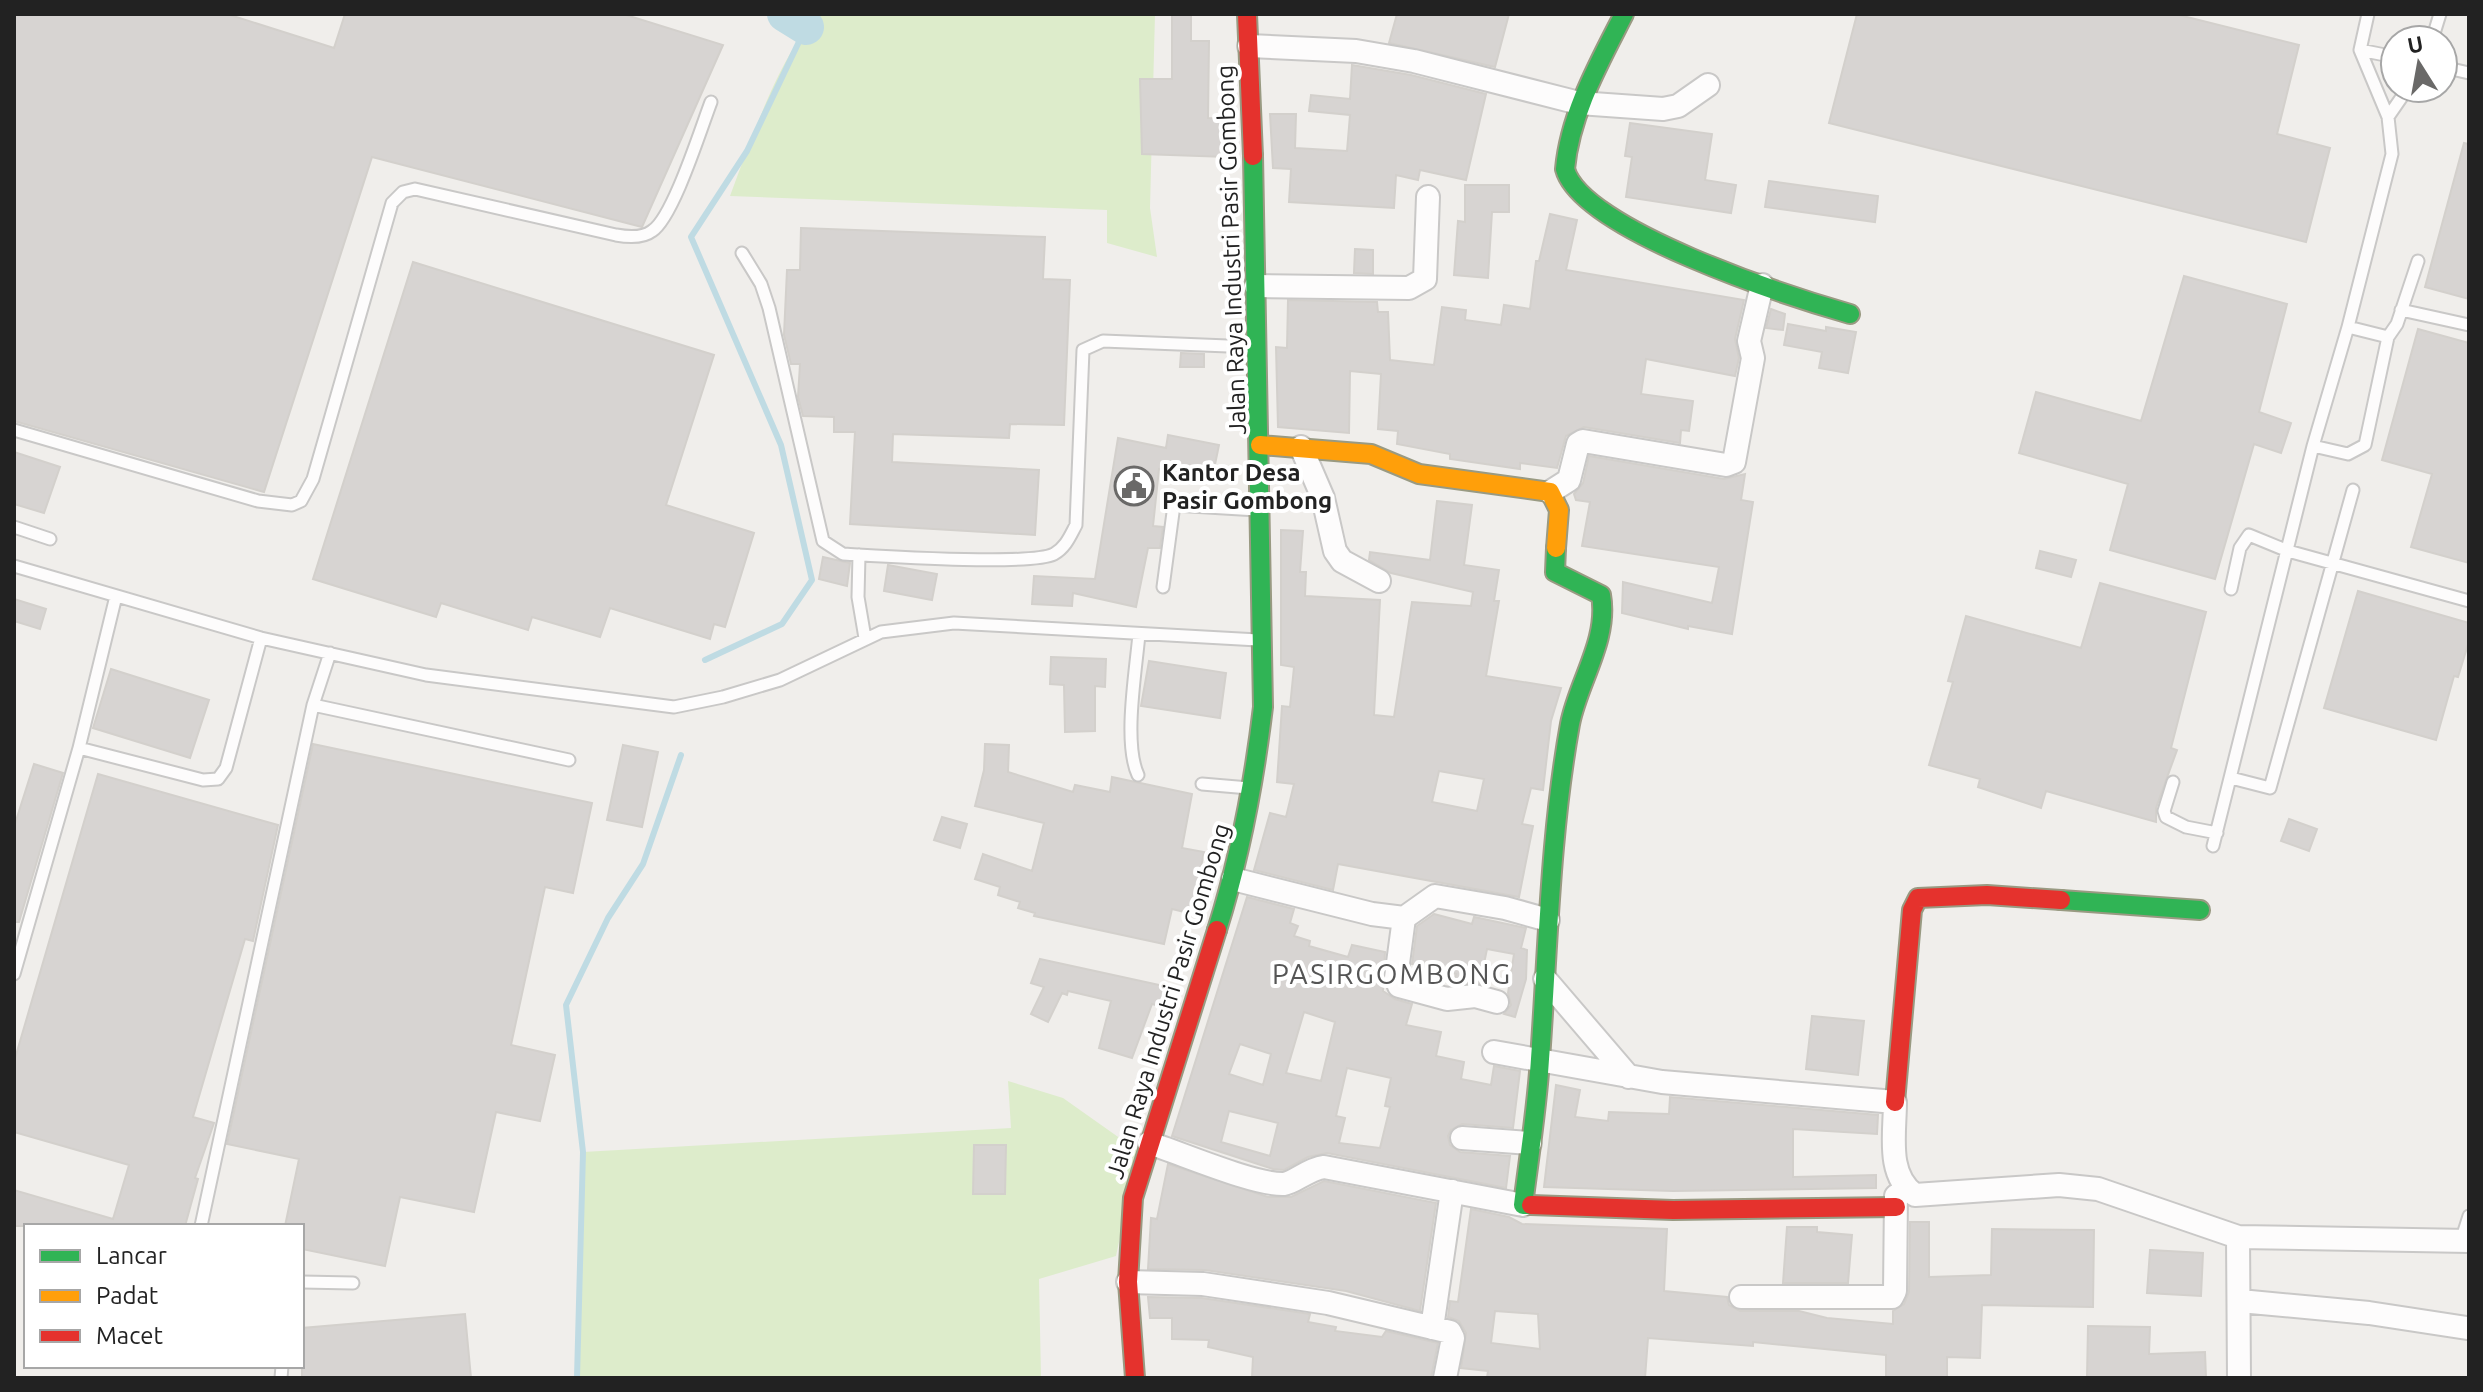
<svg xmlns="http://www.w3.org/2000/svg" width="2483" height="1392" font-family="Ubuntu,sans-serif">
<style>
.grass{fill:#ddeccb}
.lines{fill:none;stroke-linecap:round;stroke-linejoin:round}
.stream{stroke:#bfdbe3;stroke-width:6}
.river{stroke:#bfdbe3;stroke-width:36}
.building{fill:#d7d4d2;stroke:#d3d0cc;stroke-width:2;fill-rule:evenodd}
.lane-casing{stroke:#c9c8c7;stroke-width:15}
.street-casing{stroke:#c9c8c7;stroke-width:26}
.fast-casing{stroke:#999a82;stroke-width:22}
.slow-casing{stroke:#999a82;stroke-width:22}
.jam-casing{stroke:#999a82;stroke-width:22}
.lane{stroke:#fdfcfc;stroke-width:11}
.street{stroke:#fdfcfc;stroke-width:22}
.fast{stroke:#30b455;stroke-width:18}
.slow{stroke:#ff9f0a;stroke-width:18}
.jam{stroke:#e5322d;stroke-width:18}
.labels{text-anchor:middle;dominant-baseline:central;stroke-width:8;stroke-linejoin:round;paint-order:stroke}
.street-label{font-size:24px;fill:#222;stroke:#fff}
.poi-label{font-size:24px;font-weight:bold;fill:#222;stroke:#fff;text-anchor:start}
.quarter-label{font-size:28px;letter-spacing:2px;fill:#555;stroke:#fff}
</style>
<rect width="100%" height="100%" fill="#f0eeeb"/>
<path class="grass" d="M821 14H1155L1150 208 1157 257 1107 243V210L730 196C749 146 782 46 821 14Z
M1008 1081 1063 1098 1138 1151 1116 1256 1039 1279 1041 1378H577L583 1152 1011 1128Z"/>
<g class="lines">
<path class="stream" d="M705 660 782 624 812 580 781 445 691 237 747 151 806 27
M577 1378 583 1152 566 1005 608 918 643 864 681 755"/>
<path class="river" d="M785 14 806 27"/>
</g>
<path class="building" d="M14 14H227L334 48 345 14H623L723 45 642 227 372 157 264 492 14 421Z
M1172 14H1191V41H1209L1208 118 1228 119 1227 157 1142 154 1140 79H1172Z
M1397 14H1509L1495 67 1389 43Z
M1857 14H2175L2299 45 2277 134 2330 148 2306 242 1829 123Z
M1352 65 1411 75 1486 94 1466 180 1420 170 1418 180 1396 175 1394 208 1289 202 1291 169 1273 168 1270 114H1296L1295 148 1347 151 1350 115 1309 111 1311 95 1350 99Z
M1630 123 1712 134 1705 180 1736 185 1731 213 1626 197 1632 157 1625 156Z
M2464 143 2469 144V299L2425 287Z
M1769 181 1878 196 1875 222 1765 207Z
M1465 185H1509V212H1492L1488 278 1454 275 1458 221 1465 222Z
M1550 214 1577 220 1566 270 1744 300 1735 339 1739 358 1735 376 1646 359 1641 394 1693 401 1689 431 1681 430 1680 443 1584 427 1566 436 1557 468 1520 463V469L1450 459V454L1397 444 1398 431 1378 429 1381 374 1350 371 1349 433 1278 427 1276 347 1287 348 1288 300 1377 302 1378 312H1388L1390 360 1434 365 1442 307 1466 310 1465 320 1501 325 1504 305 1530 309 1536 261H1539Z
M801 228 1045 237 1043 279 1070 280 1064 425 1010 424 1009 438 893 434 892 462 1039 470 1035 535 850 524 855 432H834V417L803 416 798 397 800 364H791L784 335 787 270H800Z
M1355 249 1373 250V274L1354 273Z
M413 262 714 355 666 505 754 533 725 627 714 624 710 639 610 608 600 637 532 617 528 630 441 603 436 617 313 579Z
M2184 276 2287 304 2259 412 2291 423 2281 453 2254 444 2215 579 2110 550 2128 484 2019 453 2036 392 2141 421Z
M1771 309 1785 314 1783 330 1766 328Z
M1788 324 1826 331V327L1856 332 1848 373 1819 368 1822 352 1784 345Z
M2418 329 2469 343V563L2411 547 2432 474 2382 460Z
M1181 353 1204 354V367H1180Z
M1168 435 1219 445 1212 479 1159 469 1153 526 1163 527 1160 548H1148L1136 607 1073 593 1072 606 1032 604 1034 576 1095 579 1118 438 1166 448Z
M14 452 60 467 44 513 14 504Z
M1589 456 1724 479 1745 474 1741 500 1753 502 1732 634 1688 626V629L1622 613 1623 582 1712 603 1719 567 1582 546 1590 502 1576 500 1574 494 1583 483Z
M1437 501 1472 505 1464 565 1499 570 1494 601H1499L1486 676 1561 688 1551 721 1543 790 1531 788 1522 824 1533 826 1519 897 1338 864 1333 890 1254 870 1270 813 1286 817 1294 784 1277 782 1282 706 1290 707 1294 667 1281 665V530L1303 531 1300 572H1306L1305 596 1380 600 1374 715 1394 717 1412 602 1471 606 1473 592 1391 573 1369 560 1370 552 1430 560ZM1439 771 1484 779 1477 811 1432 802Z
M2040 551 2076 560 2071 577 2036 568Z
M823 557 850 563 847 586 819 579Z
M888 565 937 574 932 600 884 591Z
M2100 583 2206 612 2171 748 2177 750 2156 808V822L2046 791 2041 808 1978 787 1980 779 1929 765 1953 682 1948 681 1966 616 2081 648Z
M2358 591 2469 623V641L2458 677 2454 676 2436 740 2324 708Z
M14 599 46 609 40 629 14 621Z
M1051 657 1106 659 1105 687 1095 686V731L1065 732 1064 685 1050 684Z
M1149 661 1226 673 1220 718 1141 706Z
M111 669 209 700 190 758 93 728Z
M313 744 592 803 573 893 545 887 511 1045 555 1055 540 1121 496 1112 474 1212 400 1197 385 1266 302 1249V1226H285L299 1159 227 1144Z
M985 744 1009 745 1008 772 1073 792 1075 785 1110 792 1112 777 1192 794 1182 848 1204 852 1198 881 1210 884 1201 916 1172 909 1164 944 1034 916 1035 913 1018 908 1020 902 998 895 1000 887 975 879 983 854 1032 871 1044 823 975 806 984 770Z
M623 745 658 752 642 827 607 820Z
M34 764 63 773 19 922H14V827Z
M98 774 278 825 253 941 245 939 193 1117 214 1123 195 1178 198 1179 185 1226H14V1190L113 1219 129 1165 14 1132V1062Z
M942 817 967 824 960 848 934 840Z
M2289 819 2317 829 2309 851 2281 841Z
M1247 897 1294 909 1290 923 1298 926 1294 936 1310 941 1309 946 1348 957 1352 945 1385 952 1383 991 1395 999 1412 1004 1406 1025 1441 1032 1436 1056 1464 1062 1461 1079 1491 1085 1494 1066 1520 1071 1513 1128 1462 1124 1451 1130 1448 1136 1450 1145 1460 1152 1510 1156 1506 1188 1327 1153 1308 1157 1284 1170 1273 1169 1172 1136ZM1304 1012 1335 1022 1321 1081 1286 1073ZM1240 1044 1271 1054 1263 1085 1229 1074ZM1347 1068 1391 1078 1385 1106 1390 1107 1380 1148 1339 1143 1345 1118 1336 1116ZM1229 1111 1278 1123 1270 1156 1221 1142Z
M1434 914 1472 924 1474 917 1526 928 1521 948 1527 950 1526 979 1515 1017 1504 1014 1511 1005 1508 993 1514 954 1487 949 1480 983 1453 984 1456 974 1412 964 1417 926Z
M1040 959 1173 988 1167 1008 1152 1004 1132 1058 1099 1048 1111 1001 1068 991 1067 995 1062 993 1048 1022 1031 1014 1044 987 1031 983Z
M1812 1016 1864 1021 1858 1075 1806 1069Z
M1556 1085 1580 1090 1575 1117 1608 1121 1609 1112 1669 1114 1670 1097 1878 1115 1877 1134 1793 1129V1177L1876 1175V1188L1673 1191 1544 1187Z
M974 1145H1006L1005 1194H973Z
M1168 1164 1268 1197H1291L1324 1181 1436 1203 1420 1311 1346 1291 1205 1270 1148 1269 1151 1218 1157 1219Z
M1471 1209 1509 1217 1522 1224 1667 1229 1664 1291 1727 1297 1729 1305 1740 1311H1799L1827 1318 1893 1324V1311L1904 1304 1909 1292 1910 1222H1929V1277L1991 1275 1992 1229 2094 1230 2093 1307 1982 1305 1980 1358 1947 1357V1378H1886V1355L1753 1342V1346L1648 1338 1645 1378H1487L1488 1371 1461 1368 1466 1333 1459 1321 1448 1317 1450 1301 1458 1302ZM1495 1311 1538 1314 1540 1349 1491 1343Z
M1787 1227H1817V1232L1852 1235 1848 1283H1783Z
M2150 1250 2203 1253 2201 1296 2147 1293Z
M1148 1297 1202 1298 1310 1314 1308 1322 1336 1327 1335 1331 1382 1337 1386 1331 1438 1343 1431 1378H1252L1253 1357 1208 1347 1209 1340 1172 1339V1318H1150Z
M465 1314 471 1378H302V1328Z
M2088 1326 2150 1327 2149 1354 2205 1352 2206 1378H2087Z"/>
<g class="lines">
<g class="lane-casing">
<path id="lane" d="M2368 14 2360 50 2388 117 2408 88
M2432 40 2440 14
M2360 50 2395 57
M2443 67 2469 73
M742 253 761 284 769 308 823 541 843 554C879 556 1030 566 1054 554 1066 547 1070 536 1076 525L1083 350 1103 341 1253 347
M2401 310 2469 325
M2348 327 2388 337 2397 324 2418 261
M14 430 258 501 292 505 301 501 313 479 392 203 403 192 415 189 616 235C627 237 643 238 652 231 673 218 701 128 711 102
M2313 446 2348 454 2365 445 2388 337
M14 527 50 539
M859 555 858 597 865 638
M14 566 261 638 426 675 674 707 723 697 780 680 881 632 954 623 1258 640
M1163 587 1174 505 1257 510
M2231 589 2240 548 2249 535 2288 551 2469 601
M313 705 569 760
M79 748 116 596
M1138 775C1123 743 1136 670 1139 634
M2231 778 2270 788 2353 490
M2173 782 2164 811 2166 817 2186 827 2217 833
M1202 784 1249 788
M2213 846 2313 446 2348 327 2392 154 2388 117
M14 974 79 748 203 780 218 779 226 768 261 638
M201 1226 313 705 330 653
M2461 1241 2469 1216
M302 1282 353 1283
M281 1378 282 1366"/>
</g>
<g class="street-casing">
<path id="street" d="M1249 46 1356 51 1414 61 1579 103 1663 109 1678 106 1708 85
M1256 286 1409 288 1425 279 1428 197
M1301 447 1323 498 1335 551 1342 561 1379 581
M1550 492 1569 480 1578 444 1583 441 1726 465 1734 462 1753 358 1749 341 1762 285
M1233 879 1372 914 1404 918 1435 896 1505 908 1548 920
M1404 918 1396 978 1399 986 1447 999 1475 996 1497 1002
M1545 979 1629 1077
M1494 1052 1662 1082 1895 1102C1895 1133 1886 1175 1915 1195L2059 1185 2098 1189 2238 1237 2469 1241
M1462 1138 1530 1143
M1149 1143C1181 1153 1254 1185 1284 1184 1294 1183 1308 1169 1324 1167L1523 1205
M2238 1237 2239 1378
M1128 1282 1203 1284 1328 1303 1450 1332 1453 1338 1445 1378
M1741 1297H1892L1895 1291 1896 1196
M2240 1301 2369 1313 2467 1328
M1432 1328 1452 1191"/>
</g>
<g class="fast-casing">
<path id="fast" d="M1624 14C1599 63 1570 114 1565 169 1581 230 1791 297 1850 314
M2061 900 2200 910
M1217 930C1240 857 1254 783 1263 707L1253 156
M1531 1205H1523C1529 1157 1537 1108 1540 1059 1548 948 1550 834 1570 724 1578 682 1609 640 1601 595L1555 572 1556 548"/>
</g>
<g class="slow-casing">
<path id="slow" d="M1260 445 1371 454 1419 474 1550 492 1559 510 1556 548"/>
</g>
<g class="jam-casing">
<path id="jam" d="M1247 14 1253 156
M1895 1102 1912 910 1918 898 1987 895 2061 900
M1531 1205 1673 1210 1896 1207
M1135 1378 1128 1282 1133 1198 1217 930"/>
</g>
<use href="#lane" class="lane"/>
<use href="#street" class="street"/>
<use href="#fast" class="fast"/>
<use href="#slow" class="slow"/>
<use href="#jam" class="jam"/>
</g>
<defs>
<g id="civic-ring" transform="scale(2)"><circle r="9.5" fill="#fff" stroke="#6a6968" stroke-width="1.5"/><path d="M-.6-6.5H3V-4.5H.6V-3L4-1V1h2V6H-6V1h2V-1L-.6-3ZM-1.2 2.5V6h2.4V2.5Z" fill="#6a6968"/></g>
</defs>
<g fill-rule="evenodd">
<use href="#civic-ring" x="1134" y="486"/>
</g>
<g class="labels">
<g class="street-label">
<text transform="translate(1231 250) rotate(-92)">Jalan Raya Industri Pasir Gombong</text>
<text transform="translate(1168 1001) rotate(-73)">Jalan Raya Industri Pasir Gombong</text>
</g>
<g class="poi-label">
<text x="1162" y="472">Kantor Desa<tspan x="1162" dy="28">Pasir Gombong</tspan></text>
</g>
<g class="quarter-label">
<text x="1392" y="973">PASIRGOMBONG</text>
</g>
</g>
<rect width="2483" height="1392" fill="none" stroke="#222222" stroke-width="32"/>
<rect x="24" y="1224" width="280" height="144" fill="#ffffff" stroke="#a7a7a7" stroke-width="2"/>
<rect x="40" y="1250" width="40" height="12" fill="#30b455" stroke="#a7a7a7" stroke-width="2"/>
<text x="96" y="1264" font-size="24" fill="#222222">Lancar</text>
<rect x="40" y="1290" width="40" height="12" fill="#ff9f0a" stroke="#a7a7a7" stroke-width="2"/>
<text x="96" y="1304" font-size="24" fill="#222222">Padat</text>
<rect x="40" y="1330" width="40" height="12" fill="#e5322d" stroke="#a7a7a7" stroke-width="2"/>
<text x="96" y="1344" font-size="24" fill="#222222">Macet</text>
<g transform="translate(2419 64) rotate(349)"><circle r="38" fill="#ffffff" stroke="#a7a7a7" stroke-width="2"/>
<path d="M0-6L14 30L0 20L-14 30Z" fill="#6a6968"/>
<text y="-12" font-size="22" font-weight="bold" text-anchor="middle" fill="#222222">U</text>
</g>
</svg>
